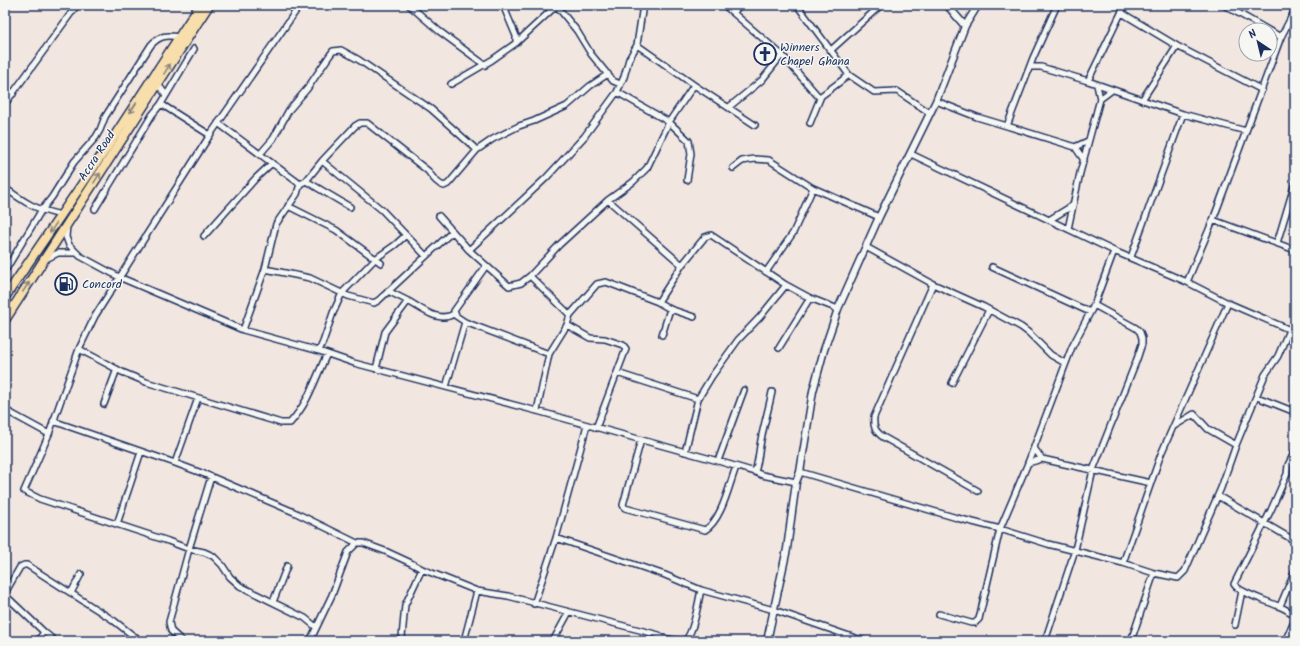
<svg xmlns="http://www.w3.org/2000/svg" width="1300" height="646" font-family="Kalam,sans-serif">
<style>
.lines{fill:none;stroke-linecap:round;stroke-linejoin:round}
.minor-casing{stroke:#1b2f5e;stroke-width:8}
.tertiary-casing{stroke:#1b2f5e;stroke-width:9}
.trunk-casing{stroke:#1b2f5e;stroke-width:11}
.minor{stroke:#f6f6f2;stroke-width:5}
.tertiary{stroke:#f6f6f2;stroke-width:6}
.trunk{stroke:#f8deab;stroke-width:8}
.oneway{stroke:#8a8684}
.labels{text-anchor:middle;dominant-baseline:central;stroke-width:3;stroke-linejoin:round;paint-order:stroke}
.poi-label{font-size:12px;fill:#1b2f5e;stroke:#f6f6f2;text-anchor:start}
.street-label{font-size:12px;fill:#1b2f5e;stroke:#f6f6f2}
</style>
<rect width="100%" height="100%" fill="#f2e6e0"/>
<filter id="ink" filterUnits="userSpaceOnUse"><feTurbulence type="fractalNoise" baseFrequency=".025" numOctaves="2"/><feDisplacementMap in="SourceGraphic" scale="8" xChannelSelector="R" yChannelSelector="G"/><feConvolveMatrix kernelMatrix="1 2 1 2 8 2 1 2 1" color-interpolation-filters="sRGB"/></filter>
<g filter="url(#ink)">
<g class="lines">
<g class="minor-casing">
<path id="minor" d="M300 5 210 135 95 316 79 349 49 434 24 491 40 499 168 541 189 549 204 552 213 556 222 565 230 577 240 586 305 618 316 627
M409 5 439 31 485 65
M503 5 516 36V43
M556 5 577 31 591 54 613 81 620 84
M724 5 782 55 818 96H821L849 75
M797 5 849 75 874 92 897 91 930 113
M1224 5 1268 30
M734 12 740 5
M1122 13 1177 46 1262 90
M1270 31 1281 37
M637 45 694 85 755 125
M831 50 881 5
M1030 67H1041L1088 81 1183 114 1246 131
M1088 81 1125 5
M158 84 166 95
M451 84 492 60 516 43 557 5
M5 88 13 94
M617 92 669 122 689 141 691 154 687 180
M1100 99 1112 90
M1142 100 1177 46
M936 101 977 117 1007 126 1033 58 1057 5
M5 104 77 5
M161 104 210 135
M729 107 762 80 782 55
M218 123 300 184
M810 123 821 96
M1007 126 1075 147 1084 160
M1075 147 1088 141
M260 154 273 139 289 110 307 89 330 55 333 51 341 50 359 60 431 109 477 150
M911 154 1114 251 1187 282 1228 303 1295 332
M322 161 382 210 426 256
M733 168 742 161 754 159 769 160 813 188 879 217
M306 181 350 207
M5 188C27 204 35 209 61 215
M608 200 682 265
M288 206 336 230 381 263
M95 209 152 115 161 104 194 49
M439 216 469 250 509 286 521 283 530 276 559 245 608 200 633 182 647 168 669 122 694 85
M1049 220 1072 206
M1213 220 1295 250
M67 226 66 237 69 245 80 256 119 277 243 330 319 351 354 363 537 411 718 461 755 472 762 475 796 482
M1068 229 1080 173 1100 99 1097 85
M204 236 256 178 272 163
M1277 243 1295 183
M866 247 933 284 984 307 1021 327 1029 333 1051 355 1065 363
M469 250 546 178 584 137 617 92 624 77 629 59 637 45 643 5
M1131 257 1183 114
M46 259 58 253H76
M486 266 454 311 456 316 465 322 549 354
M992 267 1090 312
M265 269 310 278 348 296 374 303 379 300 452 232
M5 271 41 211 52 197 74 162 96 137 100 130 105 117 151 45C160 35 167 35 179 37
M766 272 793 233 813 188
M530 276 570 315
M1187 282 1213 220 1281 37 1295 10
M933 284 874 417C873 427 875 431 883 437L978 491
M408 301C422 309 438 323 454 314
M658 302 682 265 705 237 711 235 786 285 810 298 838 309
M567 325 590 338 605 339 623 345 626 349 596 428
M243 330 265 269 276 224 297 194 300 184 306 181 322 161 355 126 360 123H367L428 171C432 177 437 184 444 186L448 184 477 150 493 139 519 126 534 121 567 106 590 86 608 74
M662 335 670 309
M779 348 810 298
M79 349 122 372 146 382 281 423H290C309 402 315 379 327 354
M319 351 323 342 333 313 342 293 375 259 395 245 406 235
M376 369 385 332 408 301 388 291
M617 373 698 399
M952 383 989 310
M446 387 465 322
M1257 397 1295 412
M104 404 117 369
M5 410 49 434
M537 411 549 354 567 325 570 315 597 284 606 282 658 302 670 309 694 317
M53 421 175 463 207 475 294 512 357 543
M1174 426 1194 414 1208 429 1236 445
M641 440 623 505 625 508 705 530C722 520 729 485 736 467
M1034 448 1042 459 1151 483
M1295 451 1288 465 1287 474 1271 510 1234 584C1239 593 1268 601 1278 606 1284 608 1290 612 1295 615
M685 452 698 399 712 376 738 340 760 317 786 285
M718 461 744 390
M175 463 198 398
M1028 463 1042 459
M755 472C759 459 759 448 762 435 765 421 769 407 772 392
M800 472 957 518 1000 529 1048 544 1123 563 1154 573 1178 578 1185 571 1221 488 1236 445 1265 375 1278 356 1289 330
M1218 496 1295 541
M117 524 141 452
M556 538 665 575 701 590 774 610 864 641
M1123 563 1161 454 1228 303
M5 593 20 567 24 565H27L113 620 140 641
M71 593 81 574
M5 595 44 632 55 641
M273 602 287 566
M534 604 556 538 587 425
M1280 606 1295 571
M939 614 971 623H975L979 619 1000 529 1028 463 1072 347 1094 305 1114 251
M1235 625 1242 591
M402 637 405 605 422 569
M38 641 44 632
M182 641 171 631 169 622 189 549 211 477
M310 641 332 595 348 552 357 543H363L385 551 411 563 422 569 477 591
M464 641 477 591 508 596 659 635 662 638 680 641
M553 641 569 612
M684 641C694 635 698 602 701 590
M837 641 840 633
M1045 641 1075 550 1093 470 1137 359 1142 344V338L1140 332 1136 328 1094 305
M1131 641 1154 573
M1285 641 1295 620"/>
</g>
<g class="tertiary-casing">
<path id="tertiary" d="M965 26 978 5
M767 641 787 549 796 482 800 472 813 391 824 350 838 309 879 217 936 101 965 26 947 5"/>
</g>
<g class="trunk-casing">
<path id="trunk" d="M5 297 106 149 200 5
M5 320 209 5"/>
</g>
<use href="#minor" class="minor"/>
<use href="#tertiary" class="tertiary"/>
<use href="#trunk" class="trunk"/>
</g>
<defs><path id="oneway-shaft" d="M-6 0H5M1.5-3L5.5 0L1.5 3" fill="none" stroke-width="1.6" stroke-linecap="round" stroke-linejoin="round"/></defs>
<g class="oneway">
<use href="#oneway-shaft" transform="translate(167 69) rotate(-58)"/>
<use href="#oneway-shaft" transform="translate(133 108) rotate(123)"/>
<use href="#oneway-shaft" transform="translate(97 178) rotate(-57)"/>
<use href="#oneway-shaft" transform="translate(53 228) rotate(124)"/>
<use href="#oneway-shaft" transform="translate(26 287) rotate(-57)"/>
</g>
</g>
<defs>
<g id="church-ring" transform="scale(1.15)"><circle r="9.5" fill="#f6f6f2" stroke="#1b2f5e" stroke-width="1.5"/><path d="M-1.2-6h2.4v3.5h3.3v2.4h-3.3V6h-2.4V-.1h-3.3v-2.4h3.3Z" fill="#1b2f5e"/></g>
<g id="fuel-ring" transform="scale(1.15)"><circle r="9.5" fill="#f6f6f2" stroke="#1b2f5e" stroke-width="1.5"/><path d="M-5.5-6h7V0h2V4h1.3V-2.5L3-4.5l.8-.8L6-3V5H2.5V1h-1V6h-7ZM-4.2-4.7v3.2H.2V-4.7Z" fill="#1b2f5e"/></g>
</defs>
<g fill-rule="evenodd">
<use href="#church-ring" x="765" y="54"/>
<use href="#fuel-ring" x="66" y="284"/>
</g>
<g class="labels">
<g class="poi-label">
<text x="780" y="47">Winners<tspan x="780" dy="14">Chapel Ghana</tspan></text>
<text x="82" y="284">Concord</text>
</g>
<g class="street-label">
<text transform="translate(97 156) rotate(-57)">Accra Road</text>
</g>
</g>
<rect width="1300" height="646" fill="none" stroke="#f6f6f2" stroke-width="20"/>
<rect x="10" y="10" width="1280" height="626" fill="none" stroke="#1b2f5e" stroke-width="1.5" filter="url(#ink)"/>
<g transform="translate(1258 42) rotate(325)"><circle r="19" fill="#f6f6f2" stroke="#9ea6b7"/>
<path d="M0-3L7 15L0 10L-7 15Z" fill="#1b2f5e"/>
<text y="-6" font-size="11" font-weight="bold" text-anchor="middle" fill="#1b2f5e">N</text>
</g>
</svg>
